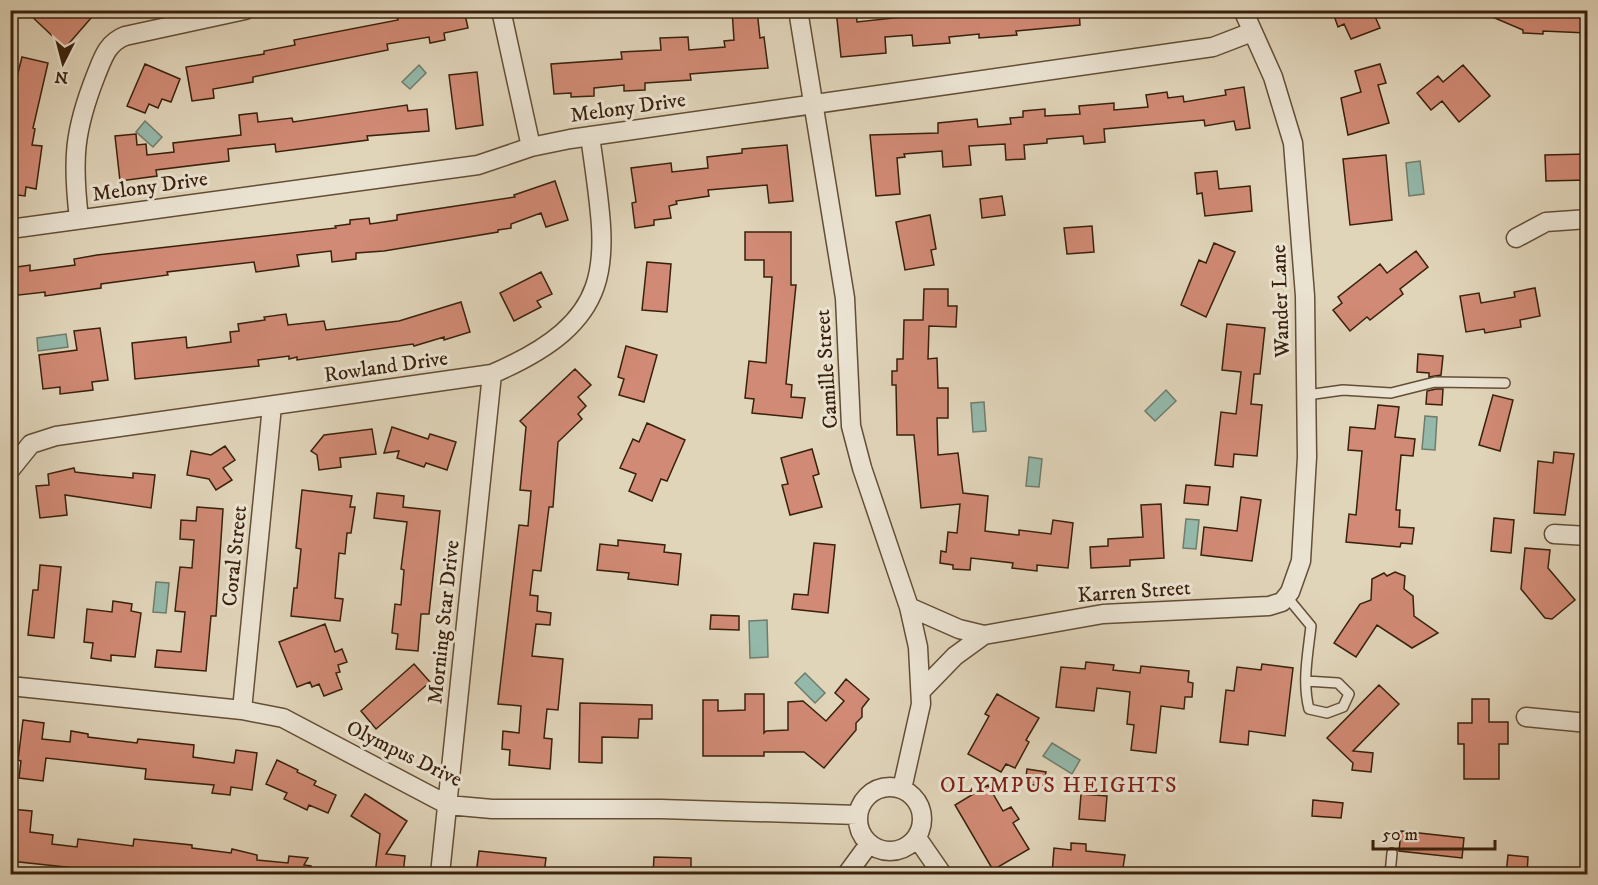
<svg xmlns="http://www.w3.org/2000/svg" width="1598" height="885" font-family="'IM FELL DW Pica',serif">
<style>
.water{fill:#94b9ab;stroke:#707c6b;stroke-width:1.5}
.building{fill:#d18a75;stroke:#39210b;stroke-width:1.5}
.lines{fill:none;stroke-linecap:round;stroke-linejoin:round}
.service-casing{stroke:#634e36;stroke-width:12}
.minor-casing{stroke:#634e36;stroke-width:21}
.service{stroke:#ebe3d2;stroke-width:9}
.minor{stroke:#ebe3d2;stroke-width:18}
.labels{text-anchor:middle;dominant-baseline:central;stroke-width:6;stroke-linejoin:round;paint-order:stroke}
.street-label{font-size:21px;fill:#39210b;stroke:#ebe3d2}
.neighbourhood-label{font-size:22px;letter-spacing:1.5px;fill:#7a1f14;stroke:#ebe3d2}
</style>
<rect width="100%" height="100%" fill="#e0d4b9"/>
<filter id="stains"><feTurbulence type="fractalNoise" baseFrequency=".00333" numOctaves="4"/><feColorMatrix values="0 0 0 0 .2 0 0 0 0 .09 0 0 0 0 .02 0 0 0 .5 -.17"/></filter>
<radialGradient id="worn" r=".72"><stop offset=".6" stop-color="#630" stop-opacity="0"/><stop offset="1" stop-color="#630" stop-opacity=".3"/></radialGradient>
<path class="water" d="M419 65 426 73 410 89 402 82Z
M145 121 162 137 153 147 136 132Z
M1420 161 1424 194 1409 196 1406 163Z
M66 334 68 347 38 351 37 338Z
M1166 390 1176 401 1155 421 1145 411Z
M984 402 986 431 973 432 971 403Z
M1425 416 1437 417 1435 450 1422 449Z
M1029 457 1042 459 1039 487 1026 486Z
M1186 519 1199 520 1196 549 1183 548Z
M156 582 169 583 166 613 153 612Z
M767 620 768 657 750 658 749 621Z
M805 673 825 693 815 703 795 683Z
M1052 743 1080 760 1072 774 1043 756Z"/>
<path class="building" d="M25 10H98L65 48Z
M424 10H464L468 28 444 33 445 40 430 43 429 37 387 44 388 50 253 77V82L213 89 214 98 192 101 186 67 264 54V51L295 45 294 40 398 20 397 15Z
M732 10H757L760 38 764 37 768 68 690 74 691 80 645 83V90L624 91V85L594 88V96L571 97V93L554 94 551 64 622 59 621 52 661 50 660 38 688 37 689 50 725 47 724 41 734 40Z
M836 10H856L857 22 967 10H1079L1080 25 1016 31 1017 35 979 38V34L949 37 950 43 913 46 912 35 885 37 886 53 841 57Z
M1332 10H1376L1366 15 1374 14 1380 28 1351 39 1344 24 1338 27Z
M1476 10H1587V33L1543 31V34L1523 33V30Z
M22 57 48 63 33 128 35 129 32 145 42 146 36 189 26 187 25 196 10 194V104Z
M145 64 180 79 171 102 162 99 158 108 149 104 145 113 127 106Z
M1380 64 1386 83 1378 85 1389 123 1348 135 1341 98 1361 92 1355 71Z
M1463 65 1490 96 1459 122 1442 101 1431 110 1417 93 1438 76 1443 82Z
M477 72 483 125 456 129 449 75Z
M1244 87 1250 128 1236 130 1234 121 1205 126 1204 120 1104 129 1105 142 1084 144 1083 136 1047 139V143L1024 145 1025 159 1006 160 1005 144 969 146 971 165 943 167 942 151 904 154 905 157 897 158 900 194 876 196 870 135 938 133V123L977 119 978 127 1011 124 1010 118 1023 117V111L1045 109V116L1080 114 1079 106 1114 103V110L1148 107 1146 95 1167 92 1168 98 1183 96 1184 102 1226 95 1225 90Z
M407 105 408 111 427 109 429 131 367 136 368 140 276 152 275 144 228 149 229 161 156 170 157 176 120 181 115 136 136 134 137 145 146 144 147 155 174 152 173 143 241 135 239 115 257 113 258 122 292 118 293 122Z
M787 145 793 201 769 203 767 185 708 190 709 196 676 201 677 204 669 206 671 218 654 220V225L635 228 632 203 636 202 631 168 671 163 672 172 708 168 707 157 742 153V149Z
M1587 154V180L1546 181 1545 155Z
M1386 155 1392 220 1350 225 1343 159Z
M1217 171 1219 189 1250 186 1252 211 1205 216 1202 193 1197 194 1195 173Z
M555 181 568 220 546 227 541 213 511 224V228L498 230V232L384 251 356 253V259L332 262 331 251 297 255 299 266 256 272 254 262 167 272 168 275 101 284V288L45 296V292L10 296V268L30 265V271L75 265 74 259 97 255 336 228 335 226 350 224V220L369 218 370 224 397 220V215L515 197 514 195Z
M1002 196 1005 215 982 218 980 199Z
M930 215 936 249 931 250 934 265 905 270 896 222Z
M1092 226 1094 252 1067 254 1064 228Z
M745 232H791V285H796L786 384 792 385 791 397 805 398 802 418 752 413 754 399 745 398 749 361 766 363 772 277H764V260H745Z
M1214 243 1235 252 1206 317 1181 305 1199 260 1206 263Z
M1416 251 1428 267 1400 289 1403 294 1370 320 1367 317 1350 331 1333 310 1342 303 1338 297 1380 264 1387 273Z
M647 262 671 264 667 312 642 310Z
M541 272 552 294 537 301 541 307 514 321 500 293Z
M1535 288 1540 316 1520 320 1521 327 1485 333 1484 329 1466 332 1460 296 1479 293 1481 303 1515 297 1514 292Z
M924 289H948V306H957L956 327 929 326 928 359 937 358 938 388H948V418H937L938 455 958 453 963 493 988 496 985 531 1019 535V530L1051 534 1053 520 1073 523 1068 568 1037 565V571L1012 568 1013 563 971 558 970 570 953 569V565L940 563 941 551 946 552 948 532 957 533 960 504 921 508 914 435H897L896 385H892V371H897V359H903L904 320H923Z
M461 302 470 332 444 340V337L414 346 413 344 297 360V357L289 359V356L258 360 259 366 135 379 132 343 186 337 187 348 231 342 230 332 239 331 238 324 265 320 264 317 286 314 288 325 324 321 326 330 399 321Z
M1227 324 1265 328 1260 374H1254L1251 404 1262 405 1257 456 1234 454 1233 467 1215 465 1221 412 1236 414 1241 372 1222 370Z
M100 328 108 380 92 382 93 390 60 394V387L43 389 39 355 77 350 74 331Z
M626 346 657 355 644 402 619 395 624 379 618 377Z
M1418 354 1443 356 1441 375 1429 377V373L1417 372Z
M575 369 591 385 578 397 586 406 578 414 582 419 558 442 553 507H549L541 571 533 570 530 595 538 596 537 611 551 613 550 625 536 624 532 656 563 659 558 710 547 709 544 738 552 739 550 769 509 765 510 750 502 749 503 731 519 733 521 706 498 704 519 525 528 526 531 491 520 490 526 427 520 421Z
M1436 389H1443L1442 405 1426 404 1427 391Z
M1493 395 1513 400 1500 451 1479 445Z
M1378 405 1399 407 1395 437 1415 439 1413 456 1401 455 1396 510H1400L1399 527 1414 528 1412 544 1401 543 1400 547 1346 542 1349 514 1356 515 1362 451 1348 450 1350 427 1375 429Z
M647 423 685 440 667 481 661 479 652 501 629 491 636 474 620 468 633 439 639 442Z
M392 427 428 439 430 434 456 442 447 470 426 463 424 467 397 458 399 451 384 453Z
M372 429 376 454 340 458 341 467 319 470 317 455 311 451 324 435Z
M225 446 235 460 223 468 232 480 216 490 209 479 187 475 191 451 211 455Z
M812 449 819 474 813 476 822 507 790 515 782 485 788 484 781 458Z
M1554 452 1574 454 1565 515 1534 513 1538 461 1553 463Z
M74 468 75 472 100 475 133 478V473L155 475 151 508 65 495 67 515 40 518 36 486 49 485 48 474Z
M1186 485 1210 487 1208 505 1184 503Z
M302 490 352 496 350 507H355L351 533H347L345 554 339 553 335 598 343 599 340 621 291 616 294 588H297L301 549 296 548Z
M377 493 404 496 403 507 440 511 429 614H421L418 651 396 649 398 634 392 633 395 604 401 605 404 570 401 569 407 522 374 518Z
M1241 497 1261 500 1252 561 1201 555 1204 527 1237 531Z
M1161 504 1164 558 1130 560V566L1091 568 1090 547 1108 546V539L1143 537 1141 505Z
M197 507 223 509 217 601 216 616H211L206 671 155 667 157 650 181 652 185 612 175 611 180 567 192 568 194 540 180 539 181 520 196 521Z
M1494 518 1514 520 1511 553 1491 551Z
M618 540 665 545 664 552 681 554 678 585 628 579 629 573 597 570 600 544 618 546Z
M814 543 835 545 828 613 792 609 794 594 808 595Z
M1525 548 1550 550 1548 568 1575 600 1552 619 1545 618 1521 589Z
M40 565 61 567 54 638 28 635 33 590H38Z
M1395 572 1405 576 1404 589 1413 596 1414 616 1438 633 1412 648 1377 625 1356 657 1334 643 1360 604 1371 600 1372 579 1384 573 1387 576Z
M113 601 132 604 131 611 141 613 135 657 111 655V661L91 658 93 643 84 642 87 609 112 612Z
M711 615 739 616V630L710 629Z
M325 624 335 652 342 649 347 662 338 665 340 672 336 673 342 689 324 696 319 684 312 687 310 682 297 687 279 642Z
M1086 662 1114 665 1113 670 1140 673 1141 666 1189 671 1188 682 1193 683 1192 697H1185L1184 709 1161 706 1156 753 1131 750 1134 725 1127 724 1130 692 1097 688 1094 711 1056 707 1061 667 1085 669Z
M414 664 430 682 376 729 361 711Z
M1262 664 1293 668 1285 736 1249 731 1248 745 1220 742 1226 690 1234 691 1237 667 1261 670Z
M846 679 869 699 862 708V717L856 723V730L824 768 804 752H764V756H703V700H718V711L745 710V694H764V733L766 731 788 730V702L803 701 826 721 844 701 835 693Z
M1379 685 1399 704 1353 751 1373 753 1371 772 1352 770 1353 763 1327 738Z
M997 694 1039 718 1026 740 1029 742 1015 768 1006 764 1001 772 968 754 989 716 985 714Z
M1472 699H1489V722H1508V744H1499V779H1464V744H1458V723H1472Z
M580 703 652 705V719H639L638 738 602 737V763L579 762Z
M23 720 44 723 42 739 70 742 71 731 88 734V737L137 743 138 739 194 745 193 757 234 763 236 750 257 753 252 790 231 787 230 795 212 793 214 785 145 779 146 769 46 758 43 781 19 778 21 761 18 760Z
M277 760 298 770 297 772 316 781 314 785 336 795 328 813 309 805 307 810 284 799 287 793 266 784Z
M1027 769 1046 772 1044 786 1025 784Z
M988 785 1003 811 1011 807 1019 819 1013 823 1029 849 993 870 955 805Z
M365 794 407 821 386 854 405 856 403 874H375L380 834 351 816Z
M1081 794 1107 796 1105 821 1079 819Z
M1313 800 1343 803 1341 818 1312 816Z
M10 809 32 811 30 832 53 835 52 844 77 847 78 839 133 846 134 839 192 845V848L231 853 232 849 257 855V860L288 863 289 856 308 858 304 865 311 866V874H207L169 870 168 874 122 873 10 861Z
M1401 831 1464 838 1462 858 1399 851Z
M1071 843 1086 844V851L1125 855 1122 874H1052L1054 848 1071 850Z
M479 851 546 858 544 874H476Z
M1508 855 1528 857 1527 874H1506Z
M654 857 691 858V874H653Z"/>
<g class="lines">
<g class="service-casing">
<path id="service" d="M1307 395 1343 390 1391 393 1435 382 1505 383
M1287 597 1311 626C1308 653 1302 682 1309 709L1327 713 1343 707 1349 694 1338 683 1306 681
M1390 874 1392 853"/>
</g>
<g class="minor-casing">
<path id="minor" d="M501 10 531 147
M798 10 845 298 851 426 862 468 909 607 918 647 921 704 902 789
M79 219C72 159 74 131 96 75 103 58 107 43 125 36L245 10
M10 229 478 165 531 147 570 139 1213 47 1252 32
M1516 238 1546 222 1588 219
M10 470 31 444 56 436 492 374C624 317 607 260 590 136
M1554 534 1588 536
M909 607 959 629 984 635
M10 686 242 710 283 718 448 805 492 809H661L858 815
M922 690 955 656 984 635 1103 614 1269 606 1282 602 1290 592 1301 561 1307 457 1305 296 1293 143 1273 77 1243 10
M242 710 272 406
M1526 717 1588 723
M858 819a32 32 0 1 1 64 0a32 32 0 1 1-64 0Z
M917 838 942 874
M440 874 492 374
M847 874 869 844"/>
</g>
<use href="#service" class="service"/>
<use href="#minor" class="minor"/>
</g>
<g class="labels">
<g class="street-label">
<text transform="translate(628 108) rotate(-8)">Melony Drive</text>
<text transform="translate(150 187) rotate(-8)">Melony Drive</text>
<text transform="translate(1281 301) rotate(-92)">Wander Lane</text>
<text transform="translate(386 367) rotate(-8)">Rowland Drive</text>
<text transform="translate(827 369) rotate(-94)">Camille Street</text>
<text transform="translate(235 556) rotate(-84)">Coral Street</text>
<text transform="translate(1134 592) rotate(-4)">Karren Street</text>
<text transform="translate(444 622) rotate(-84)">Morning Star Drive</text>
<text transform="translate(404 754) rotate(26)">Olympus Drive</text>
</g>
<g class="neighbourhood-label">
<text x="1059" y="785">OLYMPUS HEIGHTS</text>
</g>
</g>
<rect width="1598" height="885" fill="none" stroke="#e0d4b9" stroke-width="36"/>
<rect x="12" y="12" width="1574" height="861" fill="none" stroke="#39210b" stroke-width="3"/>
<rect x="18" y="18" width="1562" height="849" fill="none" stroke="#39210b" stroke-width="1.5"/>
<g transform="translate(63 63) rotate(186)" stroke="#ebe3d2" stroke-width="4.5" paint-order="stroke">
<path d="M0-4.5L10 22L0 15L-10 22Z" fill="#39210b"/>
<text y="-9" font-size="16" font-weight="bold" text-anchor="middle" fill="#39210b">N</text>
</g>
<path d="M1373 840v9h122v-9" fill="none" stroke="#39210b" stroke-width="3"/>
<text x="1382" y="840" font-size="18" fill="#39210b" stroke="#ebe3d2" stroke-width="4.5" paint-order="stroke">50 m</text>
<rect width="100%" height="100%" filter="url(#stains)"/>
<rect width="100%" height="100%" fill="url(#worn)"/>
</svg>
